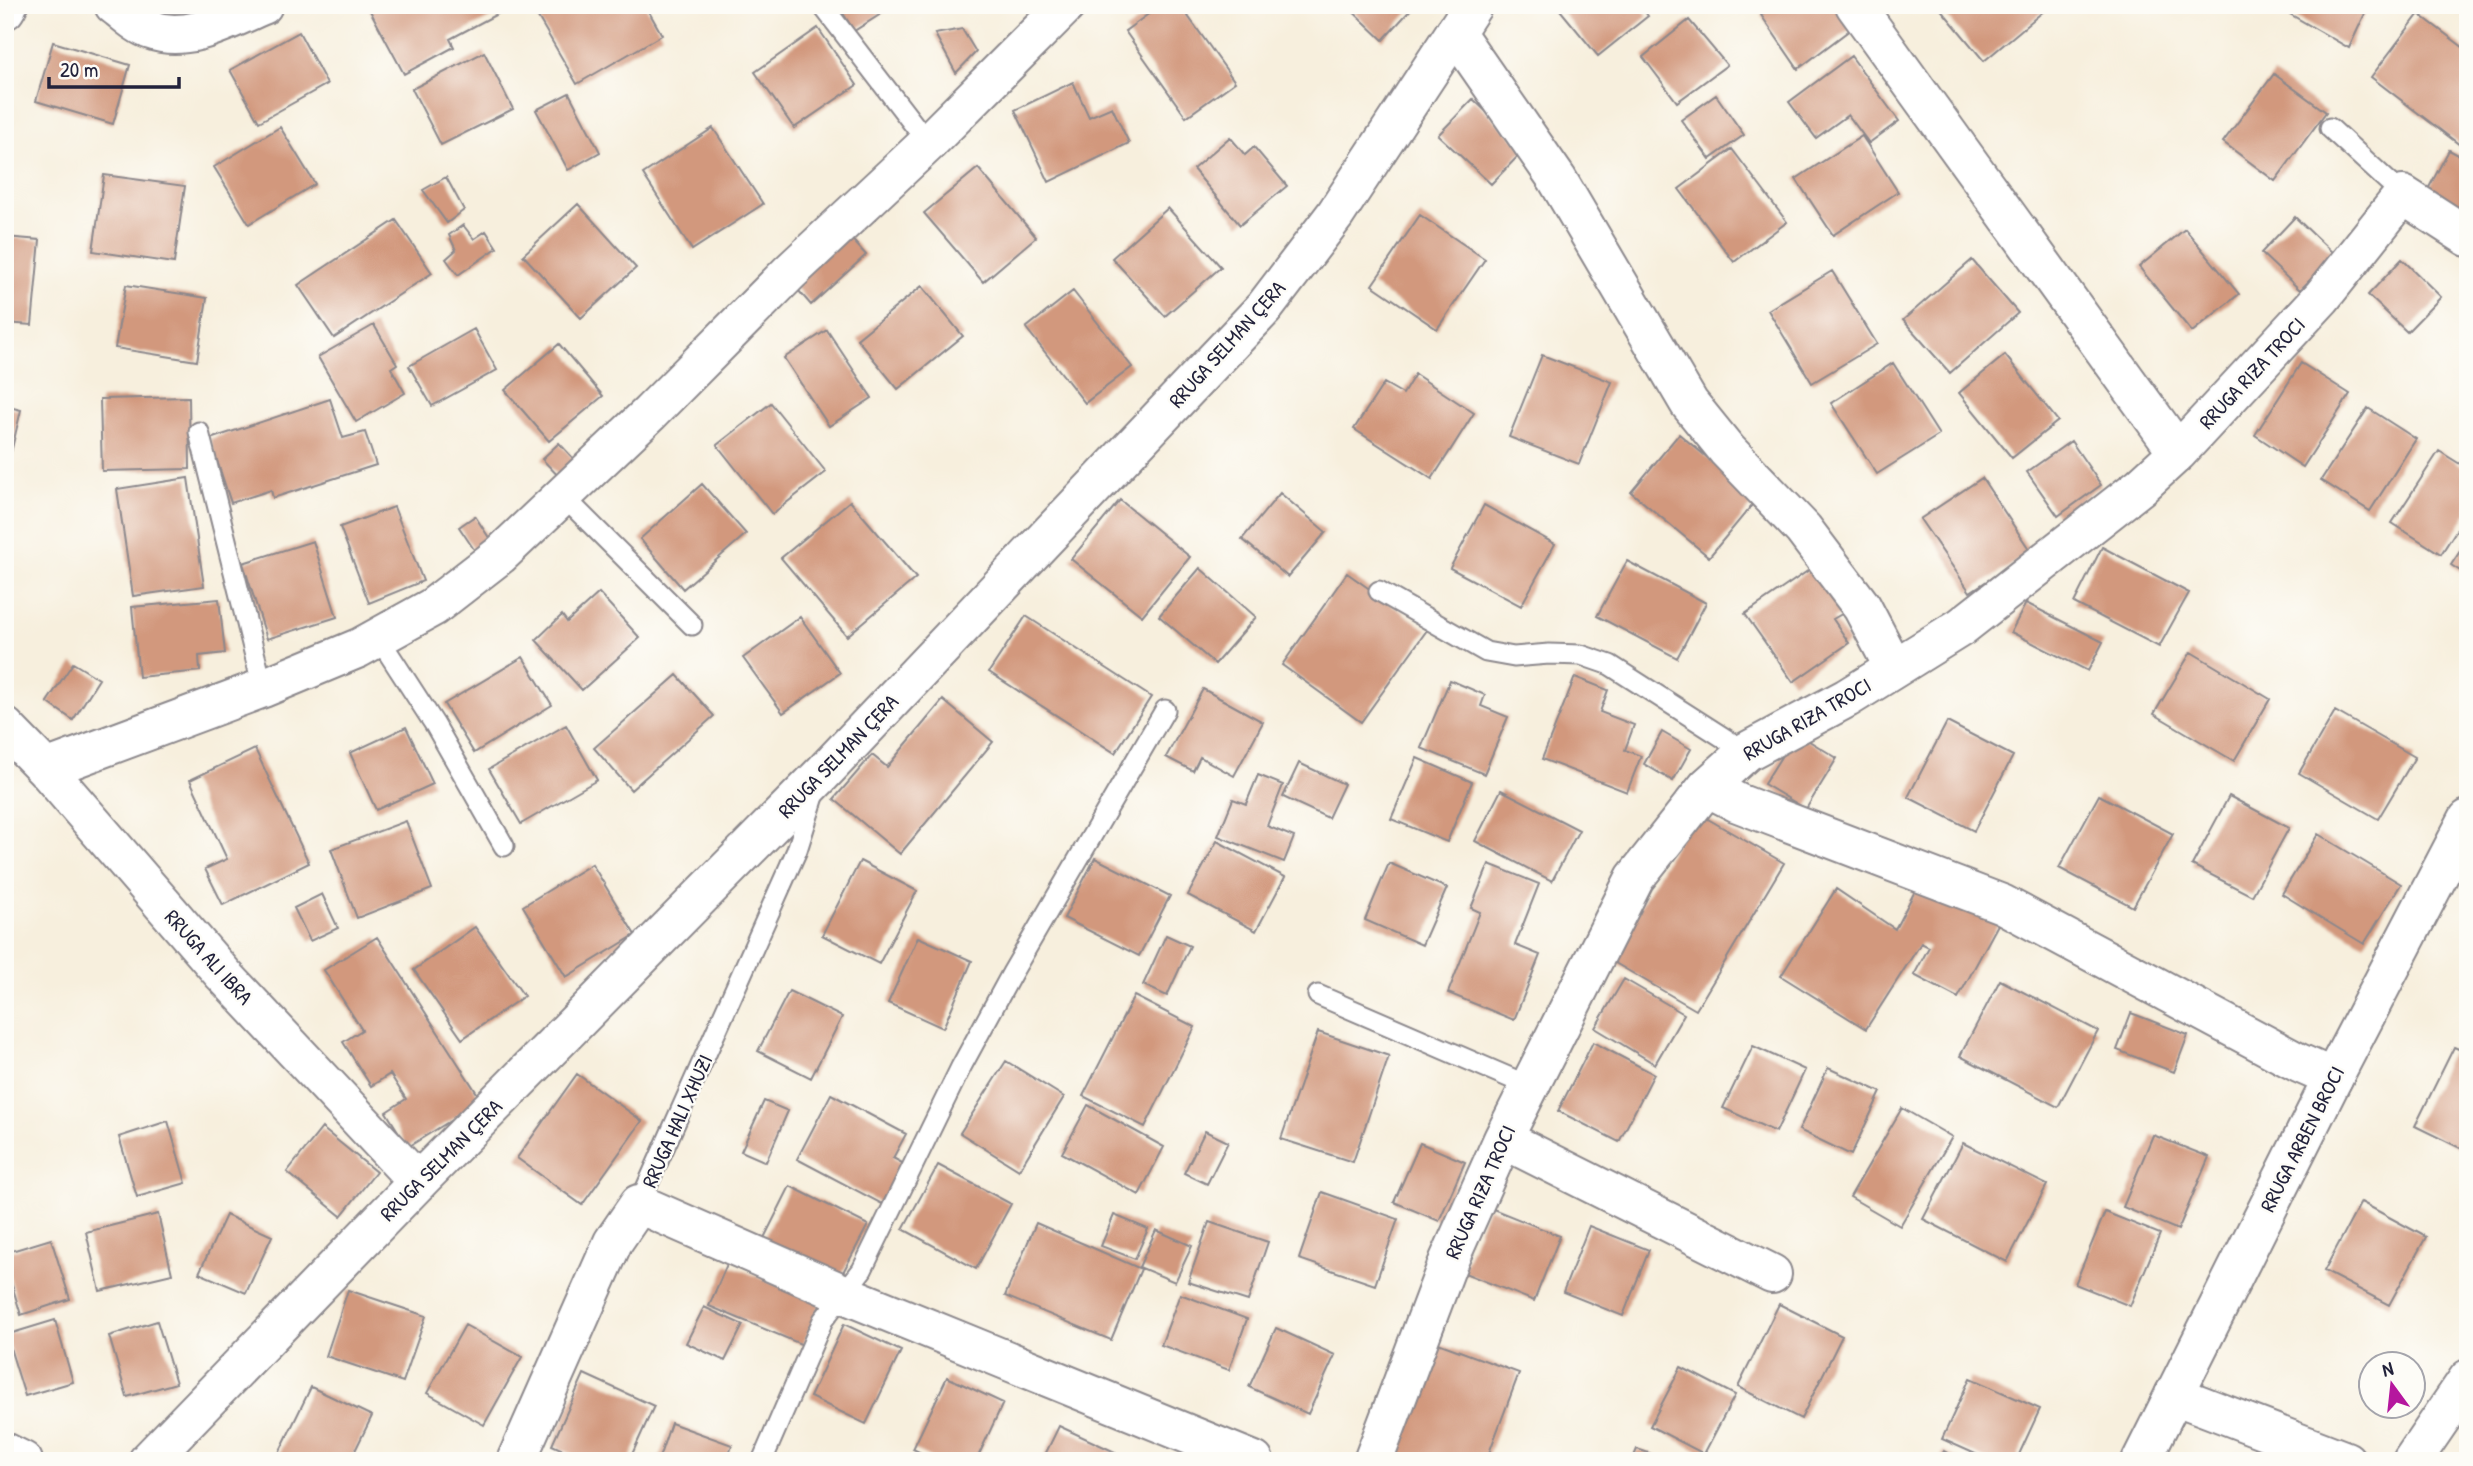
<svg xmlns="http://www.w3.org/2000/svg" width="2473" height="1466" font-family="'Patrick Hand',sans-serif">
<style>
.building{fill:#d2987d}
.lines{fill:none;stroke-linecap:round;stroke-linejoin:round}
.service-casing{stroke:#8c888c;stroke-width:23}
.minor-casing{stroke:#8c888c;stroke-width:42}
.tertiary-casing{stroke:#8c888c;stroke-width:42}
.service{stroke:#fff;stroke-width:19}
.minor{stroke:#fff;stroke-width:38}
.tertiary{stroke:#fff;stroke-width:38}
.labels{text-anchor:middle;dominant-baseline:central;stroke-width:5;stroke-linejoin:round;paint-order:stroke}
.street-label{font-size:21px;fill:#22223b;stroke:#fdfcf7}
</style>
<rect width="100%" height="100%" fill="#fdfcf7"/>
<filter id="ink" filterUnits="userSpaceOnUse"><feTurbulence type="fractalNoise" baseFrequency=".0143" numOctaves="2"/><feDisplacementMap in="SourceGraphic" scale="14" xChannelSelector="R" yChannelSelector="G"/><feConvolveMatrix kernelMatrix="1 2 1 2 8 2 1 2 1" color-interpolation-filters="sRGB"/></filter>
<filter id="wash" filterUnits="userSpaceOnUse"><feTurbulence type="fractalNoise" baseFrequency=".00686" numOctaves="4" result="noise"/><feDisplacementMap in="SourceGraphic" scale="28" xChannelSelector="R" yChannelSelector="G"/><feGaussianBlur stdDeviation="1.57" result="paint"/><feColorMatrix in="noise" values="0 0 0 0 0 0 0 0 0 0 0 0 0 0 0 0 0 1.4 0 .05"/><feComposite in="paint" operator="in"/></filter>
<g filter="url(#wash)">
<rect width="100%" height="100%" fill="#f7efdd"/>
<g id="blocks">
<path class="building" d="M367 5H514L450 39 454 47 404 74Z
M531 5H645L662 35 577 84Z
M838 5H895L854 31Z
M1161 5H1180L1235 82 1186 117 1125 31Z
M1346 5H1415L1383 40Z
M1556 5H1640L1648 16 1598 56Z
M1774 5H1845L1859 23 1798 69 1761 15Z
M1941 5H2051L1984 61 1939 7Z
M2294 5H2369L2349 48 2290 14Z
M2419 14 2468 51V135L2460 145 2371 77Z
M1689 20 1727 65 1677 102 1643 57Z
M818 28 857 85 794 128 755 72Z
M962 29 976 52 956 73 935 34Z
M299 32 327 84 259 122 230 70Z
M53 42 130 65 113 124 36 101Z
M484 52 513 109 441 145 412 89Z
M1851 56 1899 121 1869 143 1848 115 1816 138 1789 102Z
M2274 74 2326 112 2275 181 2223 142Z
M1073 82 1089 117 1112 107 1129 143 1049 182 1015 110Z
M569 93 600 152 568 170 536 110Z
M1716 95 1744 135 1710 159 1681 120Z
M1473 99 1525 149 1491 184 1438 135Z
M280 127 315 184 249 224 214 167Z
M713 128 763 204 692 250 643 174Z
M1862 136 1898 192 1833 235 1796 179Z
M1230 137 1245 155 1254 147 1287 186 1240 225 1193 169Z
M1732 149 1787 222 1734 262 1679 189Z
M2449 150 2468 160V216L2426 193Z
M978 168 1036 237 983 282 924 213Z
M104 175 185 186 174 263 93 251Z
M446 177 464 210 447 223 423 190Z
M578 204 636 268 581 318 523 255Z
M1168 208 1221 267 1165 316 1112 258Z
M1420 215 1485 259 1437 329 1372 285Z
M2295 217 2335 255 2300 290 2261 253Z
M396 220 432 273 334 338 298 285Z
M463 225 474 239 486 231 497 248 458 275 446 259 456 250 449 235Z
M2185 229 2239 294 2192 332 2139 267Z
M847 234 866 255 811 305 792 283Z
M5 237 40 240 32 325 5 323Z
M2402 259 2441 297 2407 332 2368 295Z
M1972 260 2018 313 1950 373 1903 320Z
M1832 271 1877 344 1812 383 1768 310Z
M126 285 207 298 197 361 115 348Z
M922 286 963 336 898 389 857 339Z
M1073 291 1132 367 1085 403 1026 328Z
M374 325 397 364 391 368 405 393 356 422 318 357Z
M474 329 497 370 432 406 409 366Z
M827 330 872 398 829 426 784 358Z
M559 344 603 396 549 441 505 390Z
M1542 355 1612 382 1579 464 1509 437Z
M2005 355 2058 421 2012 458 1959 393Z
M1893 363 1939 435 1877 474 1831 403Z
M2301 363 2350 394 2303 467 2255 435Z
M1415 374 1474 413 1432 479 1354 429 1384 383 1403 394Z
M189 397 190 469 102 471 100 399Z
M330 399 343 438 365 432 376 465 273 498 271 490 231 503 210 439Z
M771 403 826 472 772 514 717 445Z
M5 406 21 410 6 474H5Z
M2368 408 2416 439 2370 511 2321 480Z
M1679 434 1757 499 1709 557 1631 492Z
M2071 441 2101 485 2058 516 2027 472Z
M559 443 582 468 565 483 542 459Z
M2439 451 2468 469V512L2441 554 2392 523Z
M188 478 204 586 133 596 117 489Z
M1982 478 2031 552 1970 592 1920 519Z
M702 484 746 534 683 589 640 539Z
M1280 493 1326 532 1288 577 1242 539Z
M1120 500 1190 557 1142 616 1071 559Z
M850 501 916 578 847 636 781 558Z
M1484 505 1555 544 1521 606 1450 568Z
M394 507 423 581 369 603 340 527Z
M475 516 493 544 477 554 459 527Z
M2468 539V576L2451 565Z
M313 541 337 617 267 639 243 563Z
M2102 547 2189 593 2159 647 2074 603Z
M1627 561 1706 603 1677 658 1597 616Z
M1815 566 1847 611 1833 619 1849 643 1793 682 1745 614Z
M1200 568 1256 617 1215 664 1159 616Z
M1347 573 1427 630 1361 722 1282 665Z
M599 593 640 638 582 690 536 640 562 615 567 622Z
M219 599 225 653 199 656 200 671 139 677 132 607Z
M2026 603 2103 642 2088 671 2011 632Z
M1026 616 1151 697 1115 753 989 672Z
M800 617 840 673 783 713 743 658Z
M2191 652 2270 699 2234 761 2154 714Z
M523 657 552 705 474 753 444 704Z
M73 663 99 679 73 720 47 702Z
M677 675 714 716 631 790 594 748Z
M1575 677 1608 690 1600 712 1634 725 1625 750 1641 756 1627 792 1542 759Z
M1450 680 1485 695 1481 706 1508 717 1484 774 1421 748Z
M1203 689 1263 722 1234 776 1200 757 1193 771 1166 757Z
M943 700 993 742 900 854 834 799 872 755 887 767Z
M2335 711 2415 757 2378 819 2299 773Z
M1947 722 2013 756 1974 831 1908 797Z
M566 725 597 780 521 824 489 769Z
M406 727 433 784 376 810 350 753Z
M1662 732 1691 749 1673 781 1644 764Z
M1796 733 1837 758 1806 809 1764 784Z
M255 749 309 863 223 905 205 869 227 859 190 780Z
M1417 758 1472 782 1447 842 1391 819Z
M1299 763 1344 784 1328 818 1283 797Z
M1258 775 1283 785 1267 826 1294 837 1284 862 1218 836 1233 799 1246 804Z
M1501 790 1579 830 1552 881 1475 841Z
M2099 795 2173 834 2133 907 2059 868Z
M2229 796 2289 828 2252 896 2192 865Z
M1694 811 1784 863 1696 1010 1610 960Z
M406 821 432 889 357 918 331 849Z
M2318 834 2401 884 2364 944 2282 894Z
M1217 841 1285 877 1256 931 1188 895Z
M1095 858 1170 896 1139 956 1064 918Z
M860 861 917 891 879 964 822 935Z
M1389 863 1447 888 1422 945 1365 920Z
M592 864 635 935 566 977 523 906Z
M1489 864 1539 884 1515 945 1540 955 1514 1020 1448 993 1480 912 1471 908Z
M1923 876 2001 919 1958 998 1914 975 1929 947 1921 943 1866 1029 1781 976 1836 889 1895 929Z
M322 894 338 928 310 941 294 908Z
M475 927 524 996 462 1039 414 970Z
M1166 935 1190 946 1167 996 1143 985Z
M377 937 482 1101 408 1147 386 1112 406 1099 390 1074 371 1086 343 1042 362 1030 324 970Z
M918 937 972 961 943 1028 888 1003Z
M1624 979 1684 1014 1655 1064 1595 1028Z
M2000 980 2098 1031 2058 1107 1960 1056Z
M789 991 842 1017 811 1078 758 1051Z
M1134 996 1195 1027 1145 1127 1083 1096Z
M2131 1013 2188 1035 2174 1072 2117 1050Z
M1318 1032 1389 1056 1353 1162 1281 1139Z
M1593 1042 1654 1074 1619 1142 1558 1111Z
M1753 1046 1805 1070 1776 1132 1723 1108Z
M2454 1047 2468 1053V1152L2415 1126Z
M1006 1061 1064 1097 1019 1170 960 1133Z
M1828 1068 1881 1092 1851 1155 1799 1130Z
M577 1074 642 1121 582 1205 517 1158Z
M831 1094 906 1134 893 1158 904 1164 882 1204 797 1159Z
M764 1101 788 1111 766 1162 741 1151Z
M1088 1105 1164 1147 1139 1195 1062 1153Z
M1902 1108 1952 1137 1900 1226 1850 1197Z
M168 1121 186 1183 137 1197 119 1137Z
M322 1128 376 1172 341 1216 287 1172Z
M1205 1131 1228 1142 1207 1184 1184 1173Z
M2153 1135 2209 1157 2178 1230 2123 1207Z
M1420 1143 1465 1162 1439 1221 1394 1202Z
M1963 1143 2047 1185 2007 1262 1923 1219Z
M938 1165 1011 1204 976 1269 903 1229Z
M790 1186 868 1225 840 1278 763 1240Z
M1322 1192 1398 1219 1375 1285 1299 1259Z
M2361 1202 2426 1237 2389 1305 2324 1271Z
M1488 1207 1560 1236 1534 1301 1462 1272Z
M2105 1212 2160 1234 2130 1306 2075 1284Z
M158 1214 172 1274 100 1291 86 1232Z
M226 1215 272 1236 246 1293 199 1273Z
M1114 1215 1148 1229 1135 1259 1101 1246Z
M1209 1222 1268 1242 1248 1301 1188 1282Z
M1036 1223 1141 1269 1111 1340 1005 1296Z
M1589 1226 1649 1250 1623 1316 1563 1292Z
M1156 1230 1192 1246 1175 1282 1139 1267Z
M51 1239 70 1299 21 1315 5 1262V1253Z
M727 1264 821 1303 803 1345 709 1306Z
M348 1290 426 1316 403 1382 326 1356Z
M1180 1294 1247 1319 1229 1370 1161 1345Z
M1779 1304 1842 1336 1801 1419 1738 1387Z
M704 1307 743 1325 725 1361 686 1343Z
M55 1320 73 1382 25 1396 6 1335Z
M157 1321 176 1383 127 1397 109 1336Z
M844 1324 901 1351 866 1424 810 1397Z
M465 1325 522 1357 484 1425 427 1393Z
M1276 1328 1335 1355 1308 1414 1249 1387Z
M1438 1343 1519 1373 1486 1461H1393Z
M1681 1367 1735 1395 1704 1454 1650 1426Z
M584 1374 654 1406 629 1461H587L552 1445Z
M947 1377 1003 1403 976 1461H937L913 1449Z
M1970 1378 2040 1409 2016 1461H1991L1942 1439Z
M311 1387 372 1416 350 1461H275Z
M671 1423 732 1445 726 1461H658Z
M1059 1426 1115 1452 1111 1461H1042Z
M1637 1449 1669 1460V1461H1632Z
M1944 1451 1962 1461H1939Z
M198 1453 208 1461H191Z"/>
</g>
</g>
<g filter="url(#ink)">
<use href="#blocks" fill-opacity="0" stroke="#8c888c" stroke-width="2"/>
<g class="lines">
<g class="service-casing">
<path id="service" d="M822 5 928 143
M2330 128 2403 195
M199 432 263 688
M563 496 692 625
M1379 591 1486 652 1514 657 1549 654 1581 655 1610 665 1746 752
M378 637 435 725 504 846
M1318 995 1529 1086
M639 1204 797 850 816 790
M762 1461 823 1320 862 1270 961 1067 1012 973 1165 710"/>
</g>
<g class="minor-casing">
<path id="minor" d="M114 5C125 13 138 26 151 30 188 44 229 19 263 5
M1855 5 2178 452
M1455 32 1557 179 1689 403 1727 450 1803 529 1862 607 1894 668
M5 727 46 769 223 974 418 1182
M46 769 263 688 359 648 433 607 500 555 650 413 790 272 928 143 1066 5
M1707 787 1738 803 2002 904 2299 1063 2333 1078
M1503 1139 1772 1274
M2174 1395 2346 1461
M5 1452 23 1461
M516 1461 613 1242 639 1204 844 1294 1254 1461
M1373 1461 1449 1260 1503 1139 1635 878 1707 787 1746 752 1847 698 1961 627 2141 486 2178 452 2322 297 2403 195 2468 237
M2412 1461 2468 1379"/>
</g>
<g class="tertiary-casing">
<path id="tertiary" d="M5 10 8 5
M148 1461 418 1182 822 774 1264 308 1335 215 1473 5
M2141 1461 2333 1078 2468 819"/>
</g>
<use href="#service" class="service"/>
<use href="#minor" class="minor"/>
<use href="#tertiary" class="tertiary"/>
</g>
</g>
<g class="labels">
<g class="street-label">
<text transform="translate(1227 344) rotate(-48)">RRUGA SELMAN ÇERA</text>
<text transform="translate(2252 373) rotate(-47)">RRUGA RIZA TROCI</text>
<text transform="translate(1807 719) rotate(-30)">RRUGA RIZA TROCI</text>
<text transform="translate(838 756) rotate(-46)">RRUGA SELMAN ÇERA</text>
<text transform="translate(209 957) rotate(48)">RRUGA ALI IBRA</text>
<text transform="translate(677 1121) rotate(-66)">RRUGA HALI XHUZI</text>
<text transform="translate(2302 1139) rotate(-63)">RRUGA ARBEN BROCI</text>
<text transform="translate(441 1160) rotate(-45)">RRUGA SELMAN ÇERA</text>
<text transform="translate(1480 1192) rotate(-66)">RRUGA RIZA TROCI</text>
</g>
</g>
<rect width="2473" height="1466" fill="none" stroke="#fdfcf7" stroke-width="28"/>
<g transform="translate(2392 1385) rotate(345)"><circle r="33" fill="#fdfcf7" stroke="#a5a5ac" stroke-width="2"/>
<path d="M0-5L12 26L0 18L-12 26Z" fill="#b5179e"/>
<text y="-10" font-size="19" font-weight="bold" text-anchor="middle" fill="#22223b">N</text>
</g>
<path d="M49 77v10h130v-10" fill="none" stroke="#22223b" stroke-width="3.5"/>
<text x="60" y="77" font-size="21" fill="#22223b" stroke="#fdfcf7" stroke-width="5" paint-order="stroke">20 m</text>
</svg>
